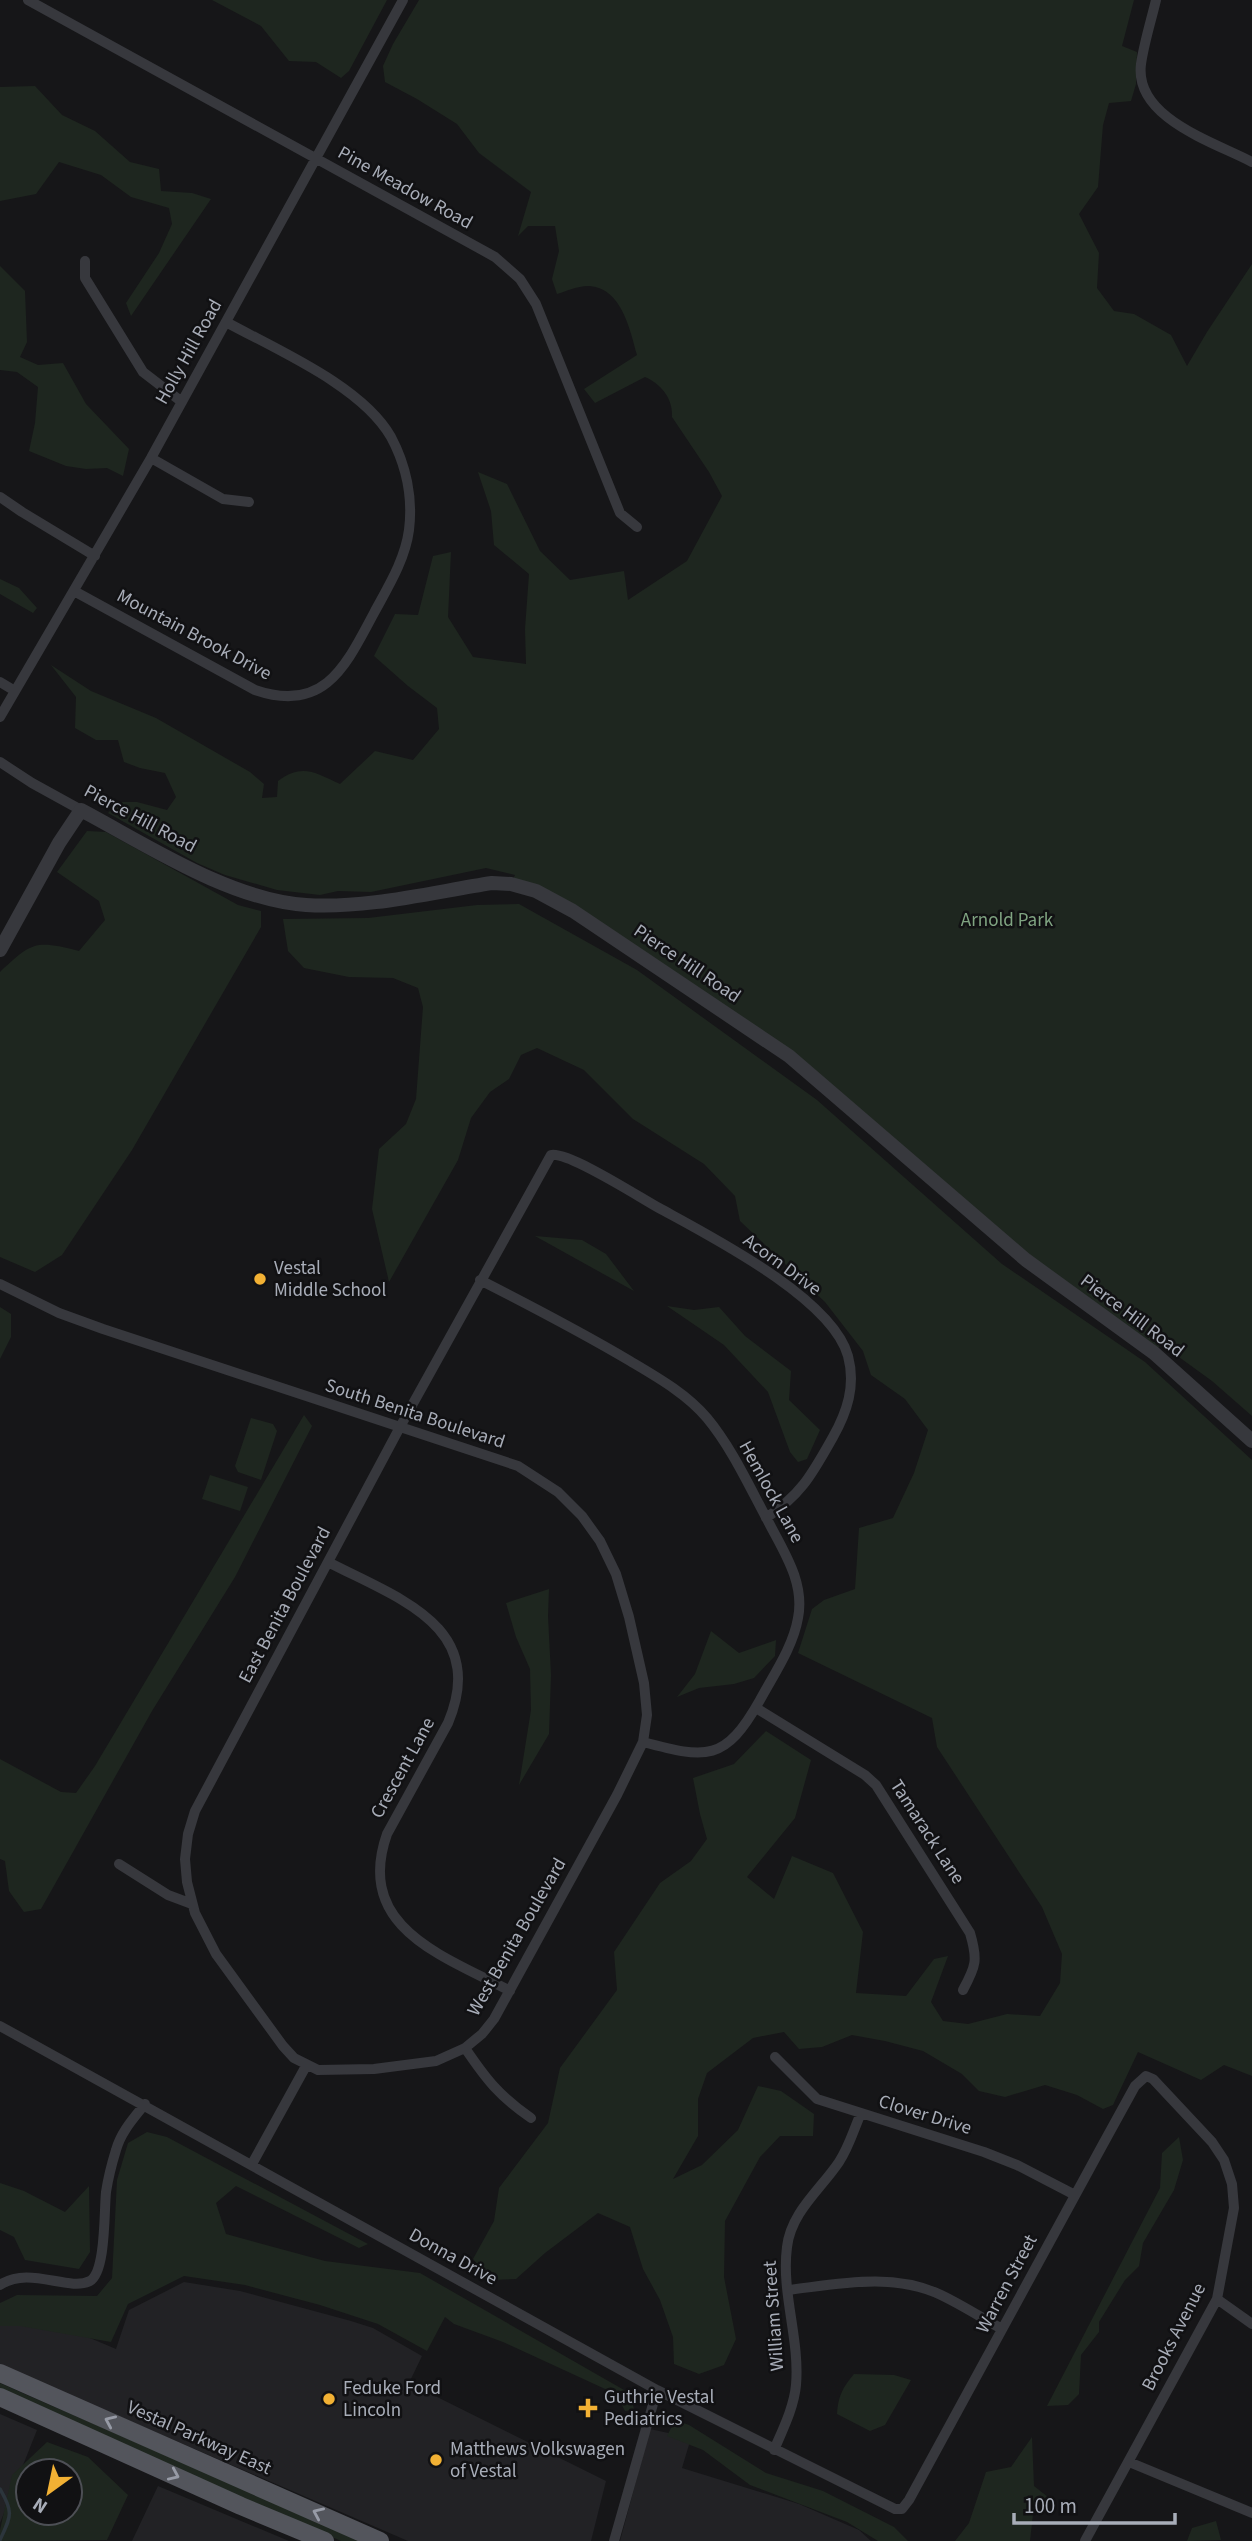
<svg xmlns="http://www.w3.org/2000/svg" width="1252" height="2541" font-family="'Source Sans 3',sans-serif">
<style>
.built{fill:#222225}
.green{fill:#1e261f;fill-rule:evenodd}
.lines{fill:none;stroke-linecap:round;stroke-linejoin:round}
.stream{stroke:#2c353c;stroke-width:3.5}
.minor{stroke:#37383d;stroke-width:10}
.tertiary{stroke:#37383d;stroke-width:14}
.primary{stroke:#53555c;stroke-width:18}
.oneway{stroke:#979ba6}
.poi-dot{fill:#f2b134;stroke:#111113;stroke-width:2.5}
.labels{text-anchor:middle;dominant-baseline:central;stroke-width:5;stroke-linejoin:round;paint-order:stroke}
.street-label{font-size:19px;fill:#a8adb8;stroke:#111113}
.park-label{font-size:19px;fill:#7fa381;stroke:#111113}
.poi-label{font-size:19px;fill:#a8adb8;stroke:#111113;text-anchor:start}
</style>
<rect width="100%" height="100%" fill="#161618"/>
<path class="built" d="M184 2282 240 2291 351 2321 373 2328 422 2356 409 2383 606 2481 591 2541H408L0 2365V2324L19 2308 116 2349 129 2310Z
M0 2414 37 2430 0 2523Z
M650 2429 691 2438 682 2468 799 2504 859 2530 871 2541H620Z
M158 2486 289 2541H132Z"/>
<path class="green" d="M212 0H387L349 71 341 78 316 62 289 61 261 26Z
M419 0H1134L1122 46 1137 52 1136 84 1131 101 1109 103 1103 125 1098 187 1079 214 1099 253 1097 288 1114 311 1134 314 1171 335 1187 366 1207 332 1252 264V1416L1212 1381 1161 1344 1154 1353 1026 1260 819 1080 573 911 511 884 515 875 486 868 371 892 338 891 320 895 277 890 225 875 197 863 108 813 118 802H137L167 810 176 797 165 773 140 768 124 762 118 740H96L75 728 76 697 51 665 91 691 156 718 250 772 264 784 262 798 277 797 278 781C303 763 315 773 340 784L375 751 413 760 439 729 437 708 408 686 374 656 395 614 418 615 433 556 451 552 448 617 473 657 526 664 525 629 529 574 494 545 491 511 478 472 507 484 540 551 570 580 624 571 628 600 687 561 722 496 709 472 672 417C673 398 661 384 645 377L595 403 584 389 637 355C630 330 622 289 590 286 580 285 566 291 557 294L552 279 559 251 555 226H528L518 236 531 192 479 153 457 124 417 99 385 82 383 66 393 44Z
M35 86 62 115 95 131 130 162 159 169 161 191 192 193 211 199 131 316 126 303 159 253 172 224 169 208 131 197 101 175 59 162 36 194 0 201V87Z
M0 266 25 291 27 342 20 357 38 365 63 363 86 404 129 449 123 476 107 468 86 469 66 466 29 451 35 423 38 387 17 372 0 370Z
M0 579 19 588 37 608 33 613 0 594Z
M87 831 106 832 238 905 261 911V927L132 1150 62 1255 35 1272 0 1257V972C32 942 35 940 79 951L105 920 99 901 57 872Z
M519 904 637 970 817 1100 1002 1264 1145 1362 1252 1460V2076L1224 2065 1201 2080 1138 2052 1113 2105 1103 2109 1077 2095 1045 2085 1005 2097 979 2091 962 2074 923 2051 885 2041 852 2035 822 2047 799 2049 784 2032 753 2038 707 2073 698 2099V2136L673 2179 702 2165 738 2130 758 2086 781 2091 814 2114 813 2136H780L760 2157 725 2221 724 2277 736 2339 724 2365 699 2374 674 2364 673 2337 660 2300 643 2269 630 2227 598 2213 545 2253 516 2279 491 2280 473 2259 494 2221 499 2188 548 2123 560 2068 617 1990 614 1952 660 1883 691 1861 707 1839 700 1814 693 1778 734 1764 766 1731 811 1760 795 1818 747 1877 774 1899 792 1856 833 1873 863 1932 856 1993 906 1996 934 1959 948 1956 931 2002 943 2021 968 2024 1007 2014 1040 2016 1060 1983 1062 1954 1042 1907 937 1747 932 1718 798 1653 812 1609 824 1600 855 1589 859 1528 893 1518 914 1473 928 1430 905 1399 871 1375 863 1351 825 1302 740 1221 735 1196 704 1164 633 1119 584 1070 537 1048 521 1055 509 1079 490 1092 471 1118 458 1160 389 1282 372 1209 379 1149 406 1124 416 1099 423 1007 418 988 393 978 349 977 304 968 288 951 283 919 368 918 477 905Z
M535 1236 582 1240 606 1254 634 1291Z
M667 1306 694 1310 719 1307 745 1336 791 1371 789 1400 820 1430 807 1459 798 1462 790 1452 768 1392 724 1345Z
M0 1307 11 1314V1337L0 1359Z
M304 1415 312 1426 235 1577 152 1711 41 1909 24 1912 9 1891 5 1861 0 1859V1759L61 1792 76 1793 95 1766Z
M251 1418 273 1424 277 1431 261 1480 238 1472 235 1466Z
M210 1475 248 1487 240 1511 202 1499Z
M549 1589 548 1616 551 1675 549 1734 519 1785 531 1710 530 1669 516 1637 506 1603Z
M711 1631 739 1653 776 1640 775 1656 754 1678 734 1684 699 1688 677 1697 695 1674Z
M147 2132 167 2137 368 2244 359 2248 236 2186 216 2203 226 2234 325 2261 420 2273 631 2394 634 2410 625 2411 616 2394 503 2342 454 2324 445 2317 427 2351 378 2324 320 2305 245 2285 184 2276 128 2304 111 2342 20 2326H0V2303L17 2295 97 2296 112 2278 117 2180 128 2143Z
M1179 2137 1183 2160 1174 2190 1143 2243 1139 2266 1125 2280 1099 2322V2332L1081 2355 1079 2394 1068 2405 1047 2406 1160 2188 1162 2153Z
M0 2183 24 2191 65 2212 89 2186 90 2252 79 2269 25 2260 14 2237 0 2230Z
M854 2374 894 2375 911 2380 885 2425 870 2431 837 2414C838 2396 843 2387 854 2374Z
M0 2383 27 2395 364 2541H341L0 2392Z
M675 2420 689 2425 766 2473 823 2491 894 2527 908 2541H878L847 2522 750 2485 703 2450 667 2436Z
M1032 2437 1034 2486 1053 2501 1033 2514 1030 2541H955L969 2523 986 2472 1011 2467Z
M47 2442 88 2457 128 2495 107 2540 0 2541V2530L12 2475ZM28 2471H70V2513H28Z
M1216 2521 1221 2540 1187 2541 1192 2528Z"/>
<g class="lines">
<path class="stream" d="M0 2489C14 2513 11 2516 0 2540"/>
<path class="minor" d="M28 0 495 257 520 279 536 304 620 513 637 527
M1156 0C1151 21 1144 43 1141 64 1134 118 1214 142 1252 162
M85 261V278L143 372 182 402
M151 458 223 499 249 502
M0 497 22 512 95 556
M74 591 255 690C325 714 346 665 374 613 388 587 405 560 409 530 413 498 406 465 391 437 362 386 277 350 226 322
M0 682 15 691
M0 717 151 458 403 0
M0 762 32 783 81 810
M480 1280C531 1306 581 1332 630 1361 657 1377 687 1394 707 1418 732 1448 750 1488 769 1523 784 1552 805 1583 798 1618 793 1647 774 1674 760 1700 725 1762 707 1759 643 1742
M0 1284 59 1313 103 1329 518 1466 558 1492 582 1516 600 1541 616 1574 629 1617 644 1683 647 1715 643 1742 617 1795 494 2019 482 2034 465 2048 436 2061 374 2069 318 2070 294 2058 283 2046 216 1954 195 1913 187 1882 185 1859 188 1834 195 1811 400 1427 551 1155C568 1151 639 1197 659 1208 710 1236 832 1298 848 1356 856 1386 847 1412 833 1437 812 1474 802 1494 766 1518
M328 1562C397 1598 489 1626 448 1723L387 1834C354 1928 444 1956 510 1991
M756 1708 865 1775 876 1785 970 1933C978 1960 976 1966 963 1990
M119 1864 168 1895 192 1904
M0 2026 657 2390 895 2509H902L909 2500 1102 2146 1135 2086 1146 2076 1153 2079 1212 2142 1224 2160 1232 2184 1234 2208 1217 2299 1085 2541
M465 2048C486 2079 499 2096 531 2118
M775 2057 817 2099 984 2152 1017 2165 1075 2195
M252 2164 306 2066
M0 2285C29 2265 68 2292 90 2281 106 2272 104 2211 106 2192 108 2179 112 2163 116 2150 121 2132 133 2119 145 2104
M788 2290C838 2284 893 2272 941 2295 962 2305 982 2318 1002 2329
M1217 2299 1252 2324
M774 2450C783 2429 794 2407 796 2385 800 2339 781 2293 787 2247 791 2212 821 2189 839 2162 849 2147 854 2129 861 2113
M1129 2462 1252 2513
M614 2541 657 2390"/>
<path class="tertiary" d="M0 950 59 843 81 810C147 845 230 900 306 905 366 909 433 892 492 883L511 884 536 891 573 911 789 1056 1026 1260 1154 1353 1252 1441"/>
<path class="primary" d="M0 2373 380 2541
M0 2397 241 2506 325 2541"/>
</g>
<defs><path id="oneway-chevron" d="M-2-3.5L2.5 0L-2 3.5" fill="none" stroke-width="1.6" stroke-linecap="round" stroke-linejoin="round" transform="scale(1.75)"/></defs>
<g class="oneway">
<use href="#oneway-chevron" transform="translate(110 2421) rotate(-156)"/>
<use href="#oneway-chevron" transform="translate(174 2475) rotate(24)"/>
<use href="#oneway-chevron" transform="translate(318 2513) rotate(-156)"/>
</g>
<g class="poi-dot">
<circle cx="260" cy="1279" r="7"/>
<circle cx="329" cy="2399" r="7"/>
<path d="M584.5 2397.5h7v7h7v7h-7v7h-7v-7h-7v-7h7z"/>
<circle cx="436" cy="2460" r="7"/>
</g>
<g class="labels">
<g class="street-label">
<text transform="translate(405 188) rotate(29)">Pine Meadow Road</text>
<text transform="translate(189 352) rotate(-61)">Holly Hill Road</text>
<text transform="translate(194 635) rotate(28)">Mountain Brook Drive</text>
<text transform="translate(140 819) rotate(28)">Pierce Hill Road</text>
<text transform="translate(687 964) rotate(34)">Pierce Hill Road</text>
<text transform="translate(782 1265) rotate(36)">Acorn Drive</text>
<text transform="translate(1132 1316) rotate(37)">Pierce Hill Road</text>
<text transform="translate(415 1414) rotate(18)">South Benita Boulevard</text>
<text transform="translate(771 1492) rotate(61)">Hemlock Lane</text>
<text transform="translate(285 1605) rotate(-62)">East Benita Boulevard</text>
<text transform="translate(403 1768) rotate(-61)">Crescent Lane</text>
<text transform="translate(927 1832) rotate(57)">Tamarack Lane</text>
<text transform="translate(517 1937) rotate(-60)">West Benita Boulevard</text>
<text transform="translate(925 2115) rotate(17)">Clover Drive</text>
<text transform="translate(453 2257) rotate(29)">Donna Drive</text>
<text transform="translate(1007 2284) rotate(-62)">Warren Street</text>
<text transform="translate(774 2316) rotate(-94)">William Street</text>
<text transform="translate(1174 2337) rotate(-63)">Brooks Avenue</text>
<text transform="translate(199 2438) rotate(24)">Vestal Parkway East</text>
</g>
<g class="park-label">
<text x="1007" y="920">Arnold Park</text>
</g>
<g class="poi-label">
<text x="274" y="1268">Vestal<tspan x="274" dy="22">Middle School</tspan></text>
<text x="343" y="2388">Feduke Ford<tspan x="343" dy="22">Lincoln</tspan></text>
<text x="604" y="2397">Guthrie Vestal<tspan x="604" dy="22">Pediatrics</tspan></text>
<text x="450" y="2449">Matthews Volkswagen<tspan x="450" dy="22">of Vestal</tspan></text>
</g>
</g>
<g transform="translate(49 2492) rotate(213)"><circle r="33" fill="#111113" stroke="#4d4f55" stroke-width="2"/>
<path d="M0-5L12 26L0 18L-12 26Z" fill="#f2b134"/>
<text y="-10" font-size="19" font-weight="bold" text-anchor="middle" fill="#a8adb8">N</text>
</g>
<path d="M1014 2513v10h161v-10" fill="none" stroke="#a8adb8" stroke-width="3.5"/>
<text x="1024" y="2513" font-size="21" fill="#a8adb8" stroke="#111113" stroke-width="5" paint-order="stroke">100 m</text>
</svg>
